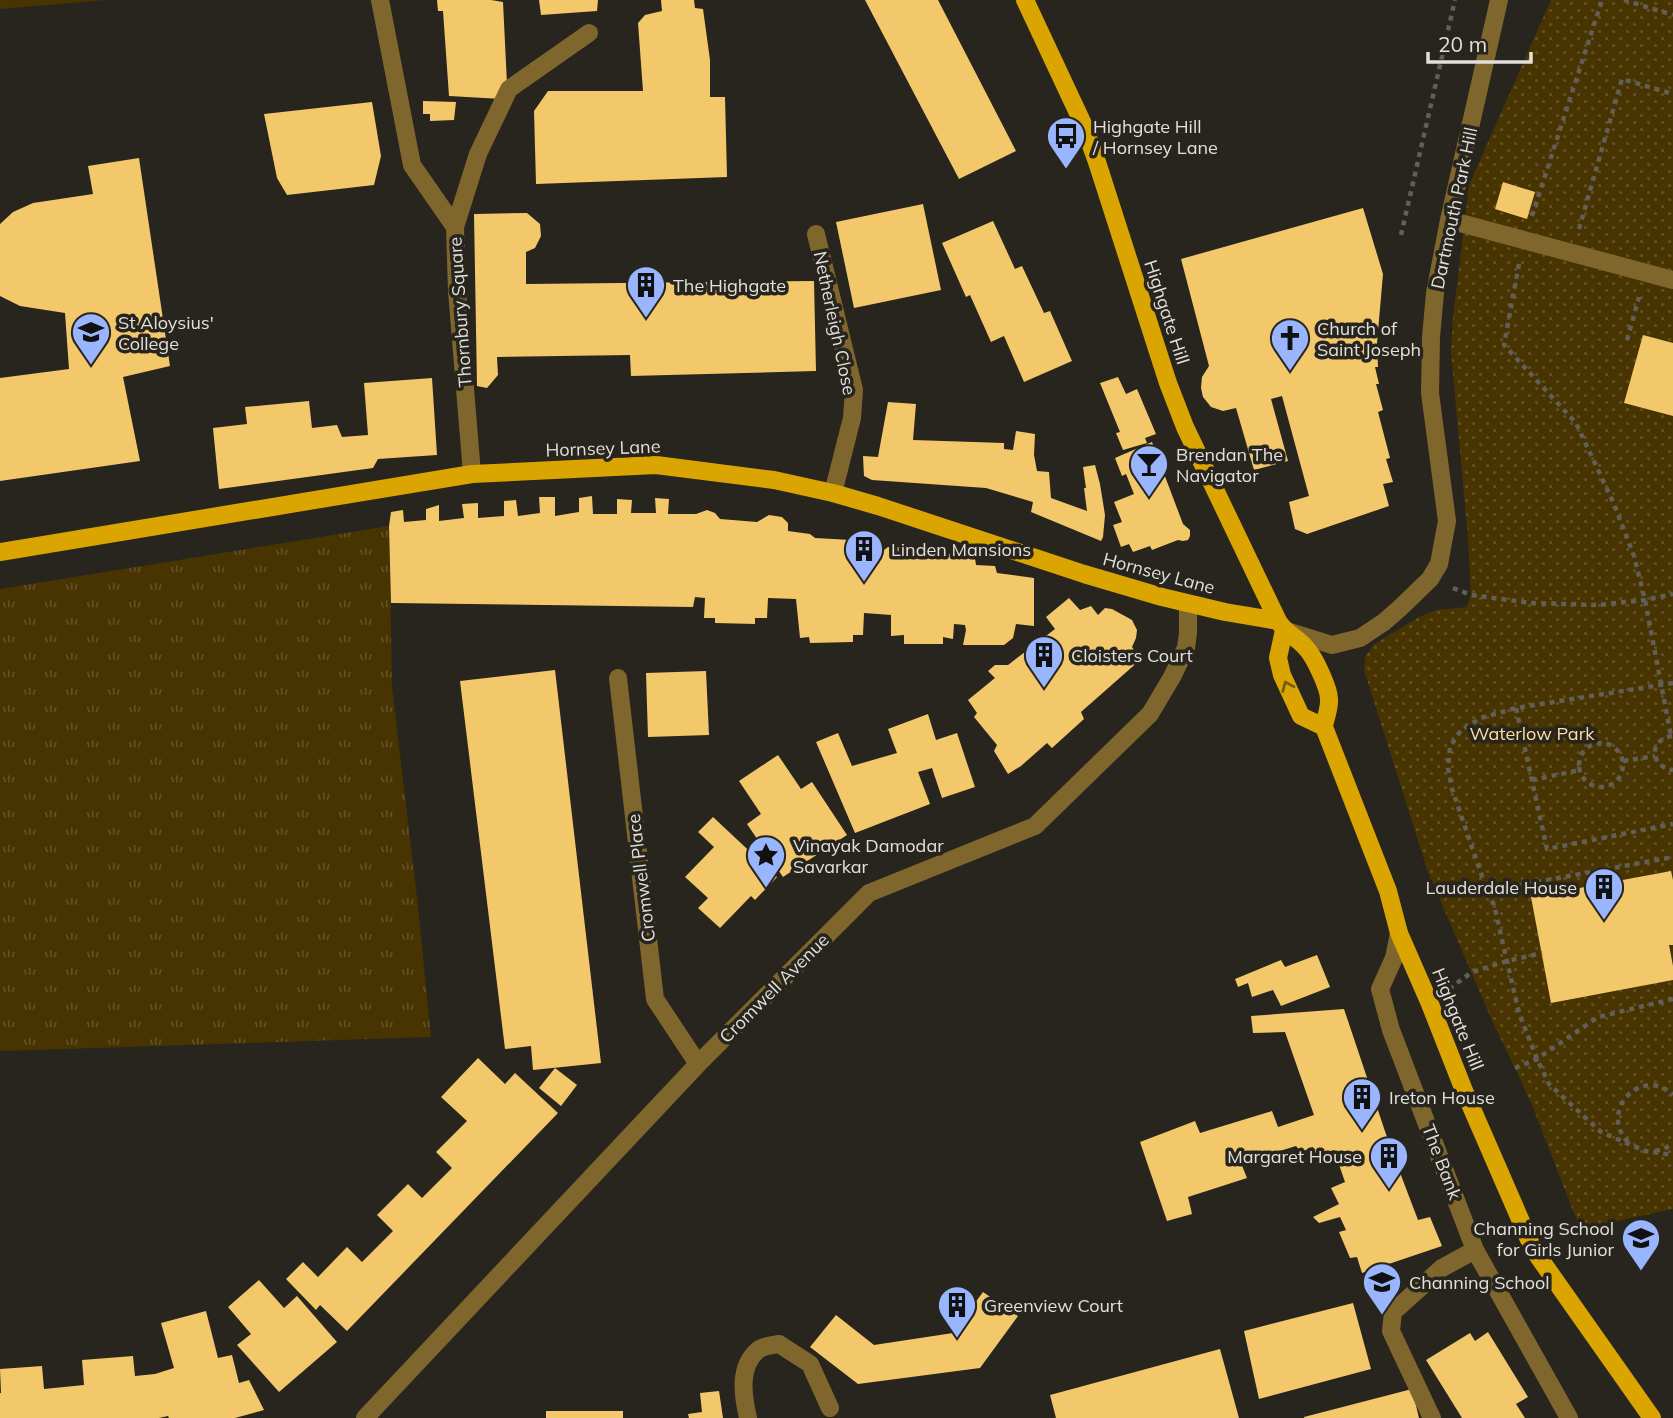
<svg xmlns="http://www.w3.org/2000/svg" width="1673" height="1418" font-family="Mulish,sans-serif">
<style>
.grass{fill:url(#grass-tufts)}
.park{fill:url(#park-dots)}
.pitch{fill:#483401}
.building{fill:#f2c86b}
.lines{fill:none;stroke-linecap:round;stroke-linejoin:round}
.path{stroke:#625f59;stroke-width:4.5;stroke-dasharray:5 5;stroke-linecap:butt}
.minor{stroke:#7f662d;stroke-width:18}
.major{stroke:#daa500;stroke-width:18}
.oneway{stroke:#785f10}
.labels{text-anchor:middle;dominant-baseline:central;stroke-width:7;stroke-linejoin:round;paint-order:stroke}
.poi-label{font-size:18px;fill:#e2e0db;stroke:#28251e;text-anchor:start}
.street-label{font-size:18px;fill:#e2e0db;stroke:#28251e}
.park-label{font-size:18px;fill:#ffdf9d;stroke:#28251e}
</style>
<defs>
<pattern id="grass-tufts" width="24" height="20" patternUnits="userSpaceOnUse" patternTransform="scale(1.75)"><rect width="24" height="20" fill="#483401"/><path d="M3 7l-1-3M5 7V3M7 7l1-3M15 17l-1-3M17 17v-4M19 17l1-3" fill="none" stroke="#625125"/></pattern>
<pattern id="park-dots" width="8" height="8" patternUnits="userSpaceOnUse" patternTransform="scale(1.75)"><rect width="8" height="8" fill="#483401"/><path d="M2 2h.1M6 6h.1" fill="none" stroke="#625125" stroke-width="1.8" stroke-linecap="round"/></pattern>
</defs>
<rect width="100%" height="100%" fill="#28251e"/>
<path class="grass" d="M389 526 392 687 418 906 431 1037 0 1051V589Z"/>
<path class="park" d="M1551 0H1673V1209L1580 1229 1534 1110 1515 1068 1494 1025 1428 872 1364 670 1365 657 1373 645 1419 617 1436 610 1467 607 1471 595 1468 539 1451 352 1453 318 1469 185Z"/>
<path class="pitch" d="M0 0H106L0 9Z"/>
<path class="building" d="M437 0H491L503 2 507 84 502 99 449 96 443 11H438Z
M539 0H598L597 11 541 15Z
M661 0H694L695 8 703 9 710 60V97H725L727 177 536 184 534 111 548 91H643L638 23 645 15 662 11Z
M865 0H938L1016 151 959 179Z
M423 101 456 102 454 120 430 121V114H423Z
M372 102 381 156 374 185 287 195 277 178 264 114Z
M139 158 170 366 123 377 140 461 0 481V378L69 369 65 313 20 306 0 296V224L13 212 33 203 93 194 88 166Z
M1503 182 1535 192 1527 219 1495 209Z
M923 204 941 290 854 308 836 222Z
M1363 208 1383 274 1377 343 1378 367H1375L1379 384H1376L1383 410 1378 412 1390 458 1386 459 1393 482 1383 484 1389 506 1307 534 1295 529 1289 502 1309 496 1282 396 1271 399 1288 461 1254 470 1236 408 1223 411 1211 407 1203 397 1201 388 1202 377 1209 366 1181 259Z
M527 213 540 224 541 236 535 248 526 252V284L814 281 816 371 631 376 630 355 497 357 498 375 487 388 477 386 474 214Z
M993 221 1015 269 1022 266 1044 313 1050 311 1072 361 1024 382 1004 336 991 342 970 295 966 297 942 243Z
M1643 335 1673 343V416L1624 403Z
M1118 377 1126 394 1137 389 1156 434 1145 438 1147 443 1123 450 1116 433 1120 432 1100 383Z
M432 378 437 455 378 459 373 468 219 489 213 428 247 424 245 407 309 401 312 428 337 425 342 437 368 435 364 383Z
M888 402 916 404 913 440 1004 443V449L1013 450 1016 431 1035 434 1034 455 1037 471 1049 472 1051 498 1087 511 1084 488H1086L1083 467 1095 465 1100 484 1105 515 1103 537 1101 541 1031 512 1033 502 986 488 872 480 864 476 863 456 878 457Z
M1152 442 1183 524 1190 530V536L1188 540 1183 541 1178 540 1152 550 1150 546 1133 552 1129 544 1121 547 1113 525 1122 522 1114 502 1134 494 1126 474 1122 476 1115 458Z
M592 496 593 514H617V499L632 500 631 513H656L655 498 669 499 668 514H696L707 510 715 513 720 519 757 522 769 515 782 517 788 523V531L810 534 815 538 851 540 864 530 875 535 884 550 888 547H904L908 552 946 556 960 547 970 549 975 558 976 565 995 566 997 573 1034 578V626L1016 624 1013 638 1004 645H963L966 630 965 625 954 624 953 639 943 637V644H904V635L891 636V615L864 613 863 635H853V642L810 643 809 637 800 638 796 599 768 598 767 618H755V624L715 623V618H704L705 598 695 597 693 607 391 603 389 526 391 512 403 510 404 522 426 520V509L439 505V521L464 518 462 504 478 503V518L504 516V501L516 500 518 516 540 513 539 497H555V516L579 512V498Z
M1069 598 1080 610 1091 606 1098 615 1105 608 1112 609 1132 620 1137 630 1136 638 1132 647 1140 660 1081 712 1084 719 1052 748 1047 743 1021 766 1008 774 994 751 997 745 974 717 977 713 968 700 995 678 988 671 995 665H1008L1055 629 1046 617Z
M555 670 601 1063 533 1070 531 1046 505 1049 460 681Z
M706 671 709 735 648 737 646 673Z
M928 714 936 740 957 733 975 787 942 798 932 768 918 772 930 804 855 833 816 742 838 733 852 766 897 753 888 729Z
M778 755 801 789 812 782 847 835 783 877 747 824 761 814 739 781Z
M713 817 777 877 755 900 751 896 720 928 698 908 708 898 685 877 714 847 698 832Z
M1671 871 1673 880V945H1669L1673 966V980L1551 1003 1531 897Z
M1317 955 1330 987 1281 1006 1273 990 1252 997 1248 983 1238 987 1235 979 1281 960 1285 967Z
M1344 1009 1391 1149 1418 1220 1430 1217 1442 1246 1362 1273 1357 1257 1350 1258 1339 1232 1346 1230 1340 1217 1319 1223 1313 1217 1339 1204 1331 1188 1345 1182 1334 1150 1315 1156 1313 1147 1301 1152 1296 1146 1241 1163 1247 1178 1188 1197 1192 1214 1167 1221 1140 1142 1195 1121 1200 1133 1272 1111 1278 1127 1314 1115 1285 1032 1253 1033 1251 1016Z
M478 1058 505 1084 515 1073 558 1113 347 1331 320 1305 316 1310 286 1279 303 1262 318 1277 347 1247 362 1262 393 1231 377 1215 408 1184 422 1198 452 1168 436 1152 467 1121 441 1097Z
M555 1068 577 1085 561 1106 539 1088Z
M259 1280 284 1308 297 1296 337 1342 279 1392 237 1345 251 1334 228 1307Z
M983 1292 1018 1316 980 1368 858 1384 810 1347 836 1315 874 1345 953 1333Z
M1353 1303 1371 1369 1259 1399 1244 1331Z
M206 1311 218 1358 232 1355 239 1383 249 1380 264 1410 235 1418H169L168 1416 159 1418H0V1393H1L0 1369 42 1366 44 1389 84 1385 82 1360 133 1356 135 1376 155 1374 174 1368 161 1323Z
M1488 1332 1528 1397 1516 1404 1525 1418H1462L1426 1360 1470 1333 1475 1341Z
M1220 1349 1239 1418H1056L1050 1395Z
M1412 1389 1419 1418H1304V1417Z
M719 1391 723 1418H689L688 1414 702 1412 700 1393Z
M546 1411H623V1418H546Z"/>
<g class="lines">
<path class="path" d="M1624 0 1673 15
M1532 216 1602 0
M1579 229 1622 79 1673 94
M1401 235 1455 0
M1519 264 1504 345 1576 423 1614 504 1634 556 1645 600 1671 736
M1627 340 1639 297
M1453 588 1471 595 1531 603 1598 605 1645 600 1673 594
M1673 683 1516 708 1481 718 1461 730 1450 747 1448 768 1452 789 1487 891 1494 905 1519 1013 1537 1059 1549 1084 1601 1132 1645 1151 1673 1155
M1516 708 1547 849 1673 824
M1672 736C1648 740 1650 767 1673 770
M1579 765a22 22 0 1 1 44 0a22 22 0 1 1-44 0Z
M1623 761 1655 756
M1532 780 1580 770
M1487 891 1673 857
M1449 989 1472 972 1507 961 1542 953
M1515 1068 1537 1059 1598 1017 1673 999
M1628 1142C1598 1111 1642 1065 1673 1095
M1655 1151 1664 1149 1673 1143"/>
<path class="minor" d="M380 0 412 165 455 227
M1449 220 1673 280
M816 234 854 390 852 418 833 493
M472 474 457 291 455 227 478 154 509 89 589 33
M1287 631 1332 645 1360 638 1384 622 1400 608 1430 579 1439 564 1447 521 1430 393 1431 337 1435 293 1449 220 1499 0
M618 678 655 999 698 1064
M1399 933 1394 958 1380 989 1391 1030 1475 1250 1569 1418
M365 1418 698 1064 869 893 1035 826 1150 714 1172 677 1186 648 1188 633V604
M748 1418C743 1396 738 1367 758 1350 763 1346 773 1345 779 1344L810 1364 830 1408
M1432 1418 1391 1331 1393 1312 1442 1268 1475 1250"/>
<path class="major" d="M1025 0 1084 126 1097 162 1168 383 1185 427 1278 621C1287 635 1297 637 1306 648 1314 656 1329 688 1329 699 1330 708 1325 718 1324 727L1388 891 1399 933 1430 1004 1463 1088 1533 1249 1652 1418
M0 552 472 474 656 465 774 480 833 493 878 506 1084 574 1162 597 1225 612 1278 621
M1284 630 1278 658 1282 675 1301 716 1324 727"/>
</g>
<defs><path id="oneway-chevron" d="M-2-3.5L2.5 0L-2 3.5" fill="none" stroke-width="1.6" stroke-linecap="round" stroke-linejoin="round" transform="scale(1.75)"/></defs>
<use class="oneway" href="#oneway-chevron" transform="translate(1287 686) rotate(-113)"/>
<defs>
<g id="bus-pin" transform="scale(2.0125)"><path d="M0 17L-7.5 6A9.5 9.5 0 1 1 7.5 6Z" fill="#99b5fd" stroke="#28251e"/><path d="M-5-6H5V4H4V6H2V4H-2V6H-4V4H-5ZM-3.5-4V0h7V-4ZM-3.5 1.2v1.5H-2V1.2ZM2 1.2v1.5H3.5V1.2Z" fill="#111"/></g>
<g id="building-pin" transform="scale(2.0125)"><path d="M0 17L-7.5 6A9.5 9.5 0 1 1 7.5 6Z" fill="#99b5fd" stroke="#28251e"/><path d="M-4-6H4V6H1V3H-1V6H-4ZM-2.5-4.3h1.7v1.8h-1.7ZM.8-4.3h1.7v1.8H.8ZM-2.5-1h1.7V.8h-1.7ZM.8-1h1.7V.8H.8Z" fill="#111"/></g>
<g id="school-pin" transform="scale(2.0125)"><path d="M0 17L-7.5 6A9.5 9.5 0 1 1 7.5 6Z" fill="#99b5fd" stroke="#28251e"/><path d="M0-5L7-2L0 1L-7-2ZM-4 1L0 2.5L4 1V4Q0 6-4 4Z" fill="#111"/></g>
<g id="church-pin" transform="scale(2.0125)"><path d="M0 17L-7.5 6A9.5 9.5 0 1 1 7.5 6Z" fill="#99b5fd" stroke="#28251e"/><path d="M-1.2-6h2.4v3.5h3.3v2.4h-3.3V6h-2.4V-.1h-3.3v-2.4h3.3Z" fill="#111"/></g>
<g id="bar-pin" transform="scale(2.0125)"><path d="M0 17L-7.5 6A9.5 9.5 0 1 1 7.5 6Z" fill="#99b5fd" stroke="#28251e"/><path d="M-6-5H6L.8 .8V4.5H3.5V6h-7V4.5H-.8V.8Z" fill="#111"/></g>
<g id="sight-pin" transform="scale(2.0125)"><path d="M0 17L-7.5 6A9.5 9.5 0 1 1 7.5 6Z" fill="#99b5fd" stroke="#28251e"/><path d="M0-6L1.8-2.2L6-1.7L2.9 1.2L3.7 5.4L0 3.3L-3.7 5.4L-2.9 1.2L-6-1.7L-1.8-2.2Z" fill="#111"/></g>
</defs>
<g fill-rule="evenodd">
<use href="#bus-pin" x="1066" y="136"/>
<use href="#building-pin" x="646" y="285"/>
<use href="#school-pin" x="91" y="332"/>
<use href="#church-pin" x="1290" y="338"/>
<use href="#bar-pin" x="1149" y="464"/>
<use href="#building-pin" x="864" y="549"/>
<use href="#building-pin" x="1044" y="655"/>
<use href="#sight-pin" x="766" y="855"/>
<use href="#building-pin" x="1604" y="887"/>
<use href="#building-pin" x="1362" y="1097"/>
<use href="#building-pin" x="1389" y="1156"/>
<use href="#school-pin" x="1641" y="1238"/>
<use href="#school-pin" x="1382" y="1282"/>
<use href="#building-pin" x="957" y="1305"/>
</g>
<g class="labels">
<g class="poi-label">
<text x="1093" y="126">Highgate Hill<tspan x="1093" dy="21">/ Hornsey Lane</tspan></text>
<text x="673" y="285">The Highgate</text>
<text x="118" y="322">St Aloysius'<tspan x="118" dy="21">College</tspan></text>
<text x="1317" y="328">Church of<tspan x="1317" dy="21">Saint Joseph</tspan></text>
<text x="1176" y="454">Brendan The<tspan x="1176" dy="21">Navigator</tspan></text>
<text x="891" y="549">Linden Mansions</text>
<text x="1071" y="655">Cloisters Court</text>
<text x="793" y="845">Vinayak Damodar<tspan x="793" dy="21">Savarkar</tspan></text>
<text x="1577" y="887" text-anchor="end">Lauderdale House</text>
<text x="1389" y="1097">Ireton House</text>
<text x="1362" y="1156" text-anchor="end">Margaret House</text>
<text x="1614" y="1228" text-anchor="end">Channing School<tspan x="1614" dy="21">for Girls Junior</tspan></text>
<text x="1409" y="1282">Channing School</text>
<text x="984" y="1305">Greenview Court</text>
</g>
<g class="street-label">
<text transform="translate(1454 208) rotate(-78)">Dartmouth Park Hill</text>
<text transform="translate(460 312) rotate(-94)">Thornbury Square</text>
<text transform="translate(1167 312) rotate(72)">Highgate Hill</text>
<text transform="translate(835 323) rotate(78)">Netherleigh Close</text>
<text transform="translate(603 448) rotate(-2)">Hornsey Lane</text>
<text transform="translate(1159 573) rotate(15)">Hornsey Lane</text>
<text transform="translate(641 878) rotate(-97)">Cromwell Place</text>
<text transform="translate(774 988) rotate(-45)">Cromwell Avenue</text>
<text transform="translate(1458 1019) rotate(68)">Highgate Hill</text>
<text transform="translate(1442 1162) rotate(69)">The Bank</text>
</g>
<g class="park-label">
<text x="1532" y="733">Waterlow Park</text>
</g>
</g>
<path d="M1428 52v10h103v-10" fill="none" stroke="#e2e0db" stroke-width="3.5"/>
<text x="1438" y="52" font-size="21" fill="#e2e0db" stroke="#28251e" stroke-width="5" paint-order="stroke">20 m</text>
</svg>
